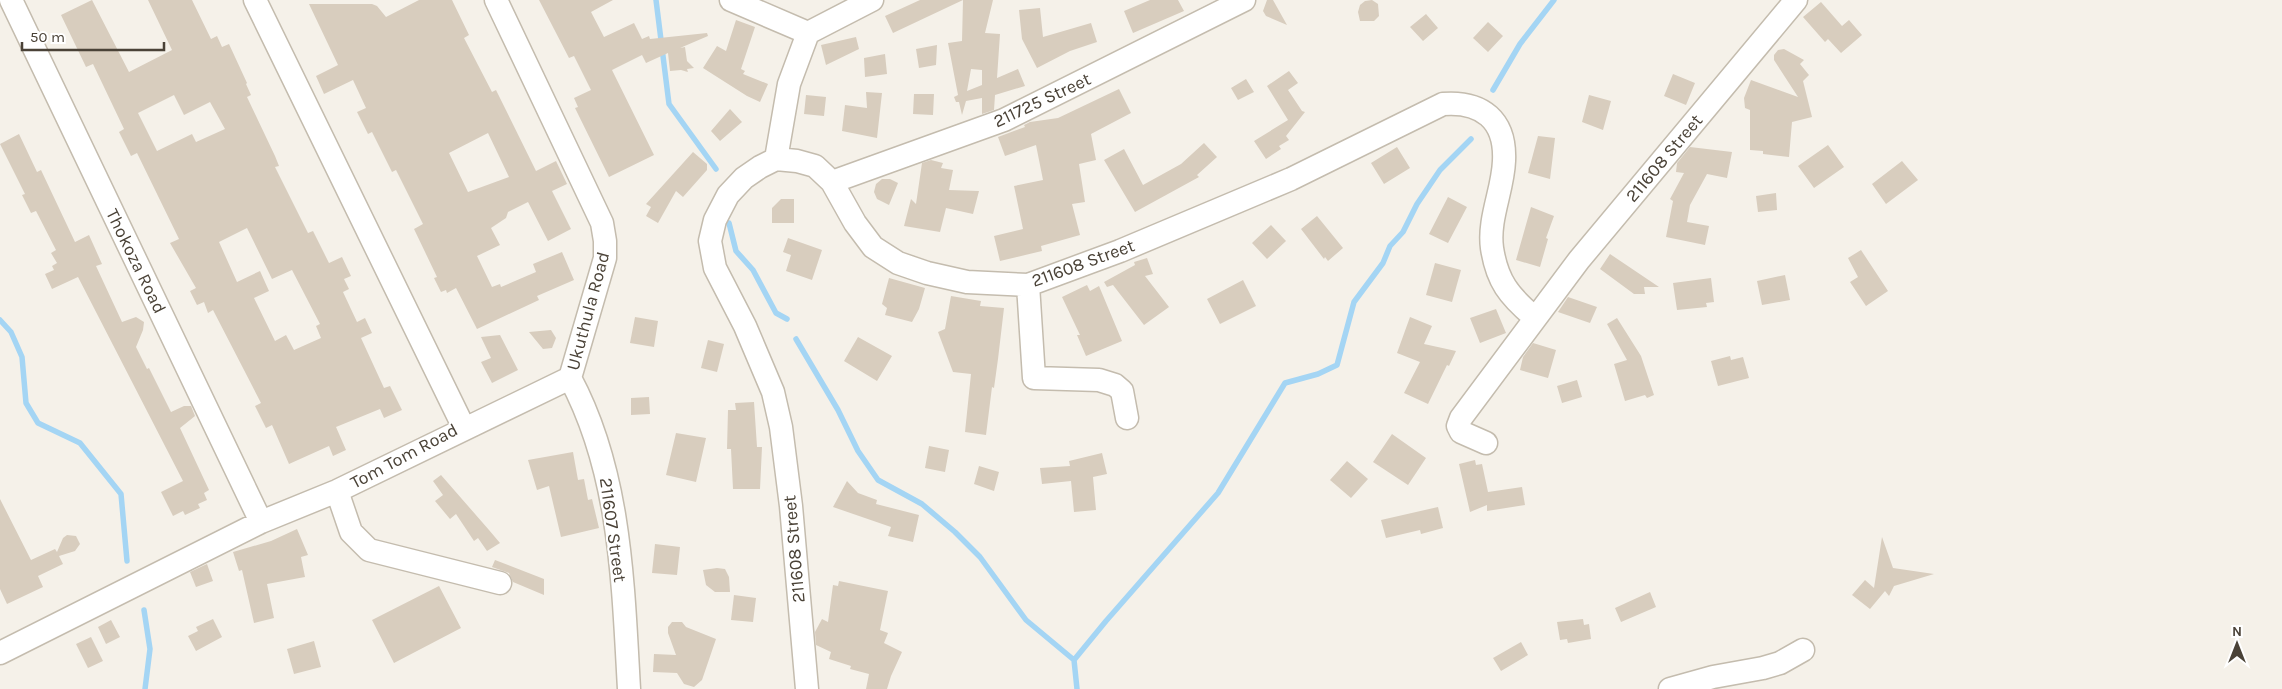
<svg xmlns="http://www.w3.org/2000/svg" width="2282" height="689" font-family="Karla,sans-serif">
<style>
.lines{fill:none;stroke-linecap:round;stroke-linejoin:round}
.stream{stroke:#a4d5f4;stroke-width:5.5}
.building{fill:#d8cdbe;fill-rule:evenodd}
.street-casing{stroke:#c4bcae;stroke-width:25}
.street{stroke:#fff;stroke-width:22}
.labels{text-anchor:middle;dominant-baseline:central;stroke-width:4;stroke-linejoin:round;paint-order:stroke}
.street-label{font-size:18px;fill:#4a4237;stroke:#fff}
</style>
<rect width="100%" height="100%" fill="#f5f1e9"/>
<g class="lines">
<path class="stream" d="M656 0 669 104 716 169
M1493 90 1520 44 1554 0
M729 223 736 251 753 270 776 313 787 319
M0 320 11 332 22 357 26 403 38 423 80 443 121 494 127 561
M796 339 838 410 858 451 878 480 922 504 955 532 980 557 1026 620 1074 660
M144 610 150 649 145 689
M1077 689 1074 660 1106 621 1218 493 1285 383 1318 374 1337 365 1354 302 1383 263 1390 246 1403 232 1417 204 1440 170 1471 139"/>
</g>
<path class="building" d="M92 0 129 72 172 50 148 0H192L211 39 217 36 222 47 229 44 247 83 246 84 251 95 247 97 275 156 279 166 275 167 308 233 313 231 329 263 342 257 351 276 344 279 349 289 343 292 357 322 365 318 372 333 361 338 384 388 390 386 402 410 384 418 380 409 336 427 346 450 333 456 329 446 289 464 272 425 266 428 255 406 261 403 213 310 208 313 204 302 197 305 190 291 196 288 170 243 179 239 137 153 131 156 119 132 124 129 93 64 86 67 61 15ZM174 95 184 115 210 102 225 129 196 142 192 134 157 151 138 113ZM247 228 272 279 292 270 320 324 316 326 321 338 294 350 286 335 275 341 254 298 269 291 260 271 237 282 219 242Z
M419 0H452L469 35 464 38 492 92 496 90 536 171 556 161 567 184 552 191 571 229 548 241 528 202 508 212 506 218 491 228 500 245 477 256 492 287 500 284 501 287 536 272 533 264 562 252 574 280 537 296 539 300 477 329 456 288 447 293 446 290 441 292 434 278 437 277 414 229 423 224 396 170 392 172 372 132 368 134 357 112 366 108 353 80 324 94 316 76 338 65 309 4H372L377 6 386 17ZM488 133 509 177 468 192 449 153Z
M539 0H613L591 12 604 37 634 23 642 39 649 36 650 39 707 33 708 36 680 48 685 47 687 61 694 68 687 69 688 72 681 70 670 71 668 53 646 63 642 55 612 70 654 155 609 177 575 108 578 107 574 98 591 90 574 56 569 58Z
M920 0H993L985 33 1000 34 997 78 1018 69 1025 86 995 95 994 110 982 114V98L966 101 962 115 959 102H956L954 97 958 95 948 43 962 41 963 0 893 33 885 16ZM971 69 982 70V85L967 91Z
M1150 0H1178L1184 11 1133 33 1124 11Z
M1267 0H1273L1287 25 1266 16 1263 11Z
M1372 0 1378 4 1379 16 1374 21H1360L1358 12 1360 5 1365 1Z
M1821 2 1842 26 1849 20 1862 35 1841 53 1828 39 1825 42 1803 17Z
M1040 8 1043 37 1091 23 1097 42 1070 51 1037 68 1022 39 1019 10Z
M1426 14 1438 28 1423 41 1410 27Z
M736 20 755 27 741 69 745 71 743 74 768 84 760 102 747 96 703 68 717 46 726 51Z
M1488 22 1503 36 1488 52 1473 38Z
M856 37 859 49 826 65 821 45Z
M937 45 936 65 919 68 916 49Z
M1784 49 1804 60 1800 64 1809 75 1803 81 1812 117 1792 122 1789 157 1763 154V151L1750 150V110L1745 108 1744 98 1751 80 1798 97 1774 60V55L1778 50Z
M885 54 887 74 865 77 864 58Z
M1289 71 1298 83 1288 90 1302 111 1305 112 1286 136 1289 140 1279 146 1281 149 1266 159 1254 141 1288 120 1267 86Z
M1673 74 1695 83 1686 105 1664 96Z
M1246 79 1254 92 1238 100 1231 88Z
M1119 89 1131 113 1091 134 1096 160 1079 164 1085 202 1072 204 1080 235 1041 246 1042 251 1000 261 994 236 1023 229 1014 186 1043 180 1036 145 1005 156 998 137 1025 127 1024 125 1030 122 1058 118Z
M866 92 882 93 877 138 842 131 845 105 867 108Z
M914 94H934L933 115 913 114Z
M806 95 826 97 824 116 804 114Z
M1589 95 1611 101 1603 130 1582 122Z
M730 109 742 122 720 141 711 131Z
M19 134 37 172 41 170 75 242 89 235 102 264 96 266 122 322 136 317 144 322 143 330 136 347 147 369 149 368 171 412 184 406H191L195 416 180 428 209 490 204 493 207 500 198 504 200 508 185 515 183 511 173 516 161 492 183 481 78 277 52 289 45 274 54 270 52 266 57 263 51 253 56 250 36 211 31 213 22 195 25 194 0 144Z
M1538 136 1555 138 1550 179 1528 173Z
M1204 143 1217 157 1197 175 1199 177 1135 212 1104 160 1124 149 1143 185 1181 164Z
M1828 145 1844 167 1814 188 1798 166Z
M1397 147 1410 168 1384 184 1371 163Z
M1690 147 1732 152 1727 178 1707 174 1690 205 1687 222 1709 226 1705 245 1666 237 1673 201 1670 199 1684 173 1676 172 1677 163Z
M693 152 707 164V170L683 197 676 191 658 223 646 216 651 207 646 204Z
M931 160 943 163 941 168 953 170 949 190 979 191 973 214 946 208 940 232 904 226 911 199 916 204 922 163Z
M1902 161 1918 180 1886 204 1872 184Z
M882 179H890L898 183 889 205 877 199 874 192 876 184Z
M1776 193 1777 210 1758 212 1756 196Z
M1448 197 1467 207 1448 243 1429 234Z
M781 199H794V223H772V208Z
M1531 207 1554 216 1546 238 1548 239 1540 267 1516 260Z
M1317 216 1343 248 1328 261 1325 257 1324 259 1301 229Z
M1271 225 1286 241 1267 259 1252 243Z
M788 238 822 250 812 280 786 271 791 255 783 252Z
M1861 250 1888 291 1866 306 1850 282 1858 277 1848 258Z
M1610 254 1659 287H1644L1645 294H1634L1600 269Z
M1147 258 1153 274 1145 276 1169 307 1144 325 1113 285 1107 287 1104 282 1135 265 1134 262Z
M1435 263 1461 270 1452 302 1426 295Z
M1785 275 1790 300 1762 305 1757 281Z
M889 278 925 288 919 309 912 322 885 315 887 308 882 304Z
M1711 278 1714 302 1706 303 1707 307 1677 310 1673 283Z
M1243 280 1256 306 1220 324 1207 299Z
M1087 285 1090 291 1099 286 1122 341 1086 356 1077 335H1080L1062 297Z
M951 296 981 301 980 306 1004 308 998 359 994 388 992 387 986 435 965 432 971 374 953 372 938 332 945 329Z
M1568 297 1597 307 1590 323 1558 312Z
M1496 309 1506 333 1480 343 1470 318Z
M635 317 658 321 654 347 630 343Z
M1410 317 1432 326 1424 344 1456 351 1449 366 1447 365 1428 404 1404 393 1420 362 1397 353Z
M1617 318 1641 356 1654 395 1647 398 1645 395 1625 401 1614 364 1627 360 1607 324Z
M551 330 556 338 552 348 543 349 529 332Z
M500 335 518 370 492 383 481 362 491 358 481 337Z
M858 337 892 356 877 381 844 361Z
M708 340 724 344 717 372 701 368Z
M1533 343 1556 350 1548 378 1520 370 1523 357Z
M1730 356 1731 360 1743 357 1749 378 1718 386 1711 361Z
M1577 380 1582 397 1562 403 1557 386Z
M649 397 650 414 631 415V398Z
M754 402 757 447H762L760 489H733L731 449H727L728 410H736L735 403Z
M676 433 706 438 696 482 666 475Z
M1392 434 1426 458 1408 485 1373 462Z
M929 446 949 450 945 472 925 468Z
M573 452 578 480 584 479 588 500 592 499 599 528 561 537 549 486 537 490 528 460Z
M1102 453 1107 474 1093 477 1096 510 1074 512 1071 481 1042 484 1040 468 1070 466 1069 461Z
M1475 460 1476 465 1482 464 1488 492 1522 487 1525 505 1487 511V505L1470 512 1459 464Z
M1347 461 1368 479 1351 498 1330 480Z
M979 466 999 472 994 491 974 484Z
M441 475 489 530 500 543 487 551 478 538 474 541 456 514 450 519 435 501 443 495 433 481Z
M847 481 858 493 877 500 876 504 919 515 913 542 888 536 891 527 833 507Z
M0 499 31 560 55 549 57 552 63 538 67 535 76 536 80 544 75 551 59 556 63 564 38 576 43 587 7 604 0 589Z
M1438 507 1443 528 1421 534 1420 530 1386 538 1381 520Z
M297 529 308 555 301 557 305 577 267 584 274 618 254 623 242 570 239 571 233 552 271 541Z
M1882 537 1893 568 1934 574 1894 586 1889 596 1885 591 1870 609 1852 595 1865 580 1874 588Z
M655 544 680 547 677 575 652 573Z
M495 560 544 579V595L513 582 509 573 492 567Z
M207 564 213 581 196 587 190 572Z
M717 568 725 569 729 577 730 592H715L706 585 703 570Z
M839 581 888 591 880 630 888 633 884 643 902 652 891 676 887 689H866L869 674 850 669 851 666 829 659 831 652 816 645 815 632 822 619 828 622 833 585 838 586Z
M439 586 461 628 394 663 372 620Z
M1650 592 1656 607 1621 622 1615 608Z
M734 595 756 598 753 622 731 620Z
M213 619 222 637 196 651 188 636 198 631 196 627Z
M1583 619 1584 625 1589 624 1591 639 1568 643 1567 639 1560 640 1557 622Z
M111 620 120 637 106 644 98 627Z
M672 622H682L686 627 716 639 702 680 694 687 684 684 677 673 653 672 654 654 676 655 668 633V627Z
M91 637 103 661 88 668 76 644Z
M314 641 321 667 294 674 287 649Z
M1521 642 1528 655 1501 671 1493 658Z"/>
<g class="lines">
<g class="street-casing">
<path id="street" d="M11 0 261 522
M255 0 464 428
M731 0 808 33
M776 159 789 84 808 33 872 0
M832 182 1004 120 1244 0
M1028 285 1034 378 1099 380 1115 385 1122 391 1127 418
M570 378C621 473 623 584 629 689
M1486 443 1461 432 1458 426 1461 418 1579 260 1796 0
M337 491 351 532 369 550 500 583
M0 653 261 522 337 491 570 378 605 258V241L602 223 496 0
M807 689 791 506 781 427 773 392 745 326 715 268 710 241 715 220 728 195 744 178 760 167 776 159 797 161 815 166 832 182 855 223 873 247 898 263 927 273 967 282 1028 285 1120 251 1291 179 1443 104C1482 101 1506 120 1504 161 1503 190 1488 219 1492 248 1497 281 1509 296 1534 317
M1670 689 1713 677 1763 668 1780 663 1803 650"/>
</g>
<use href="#street" class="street"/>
</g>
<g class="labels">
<g class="street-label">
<text transform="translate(1042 100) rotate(-25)">211725 Street</text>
<text transform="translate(1664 158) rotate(-50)">211608 Street</text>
<text transform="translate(136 261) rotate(64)">Thokoza Road</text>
<text transform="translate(1083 263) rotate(-20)">211608 Street</text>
<text transform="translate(588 311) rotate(-75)">Ukuthula Road</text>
<text transform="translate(404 456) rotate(-28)">Tom Tom Road</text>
<text transform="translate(613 530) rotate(82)">211607 Street</text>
<text transform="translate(794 549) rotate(-95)">211608 Street</text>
</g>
</g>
<g transform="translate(2237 644)" stroke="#ffffff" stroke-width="4" paint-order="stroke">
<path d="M0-4L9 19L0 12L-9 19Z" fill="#4a4237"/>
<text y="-8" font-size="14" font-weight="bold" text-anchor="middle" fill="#4a4237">N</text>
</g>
<path d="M22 42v8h142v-8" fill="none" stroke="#4a4237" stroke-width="2.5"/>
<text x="30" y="42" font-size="15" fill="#4a4237" stroke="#ffffff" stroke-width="4" paint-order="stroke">50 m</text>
</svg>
